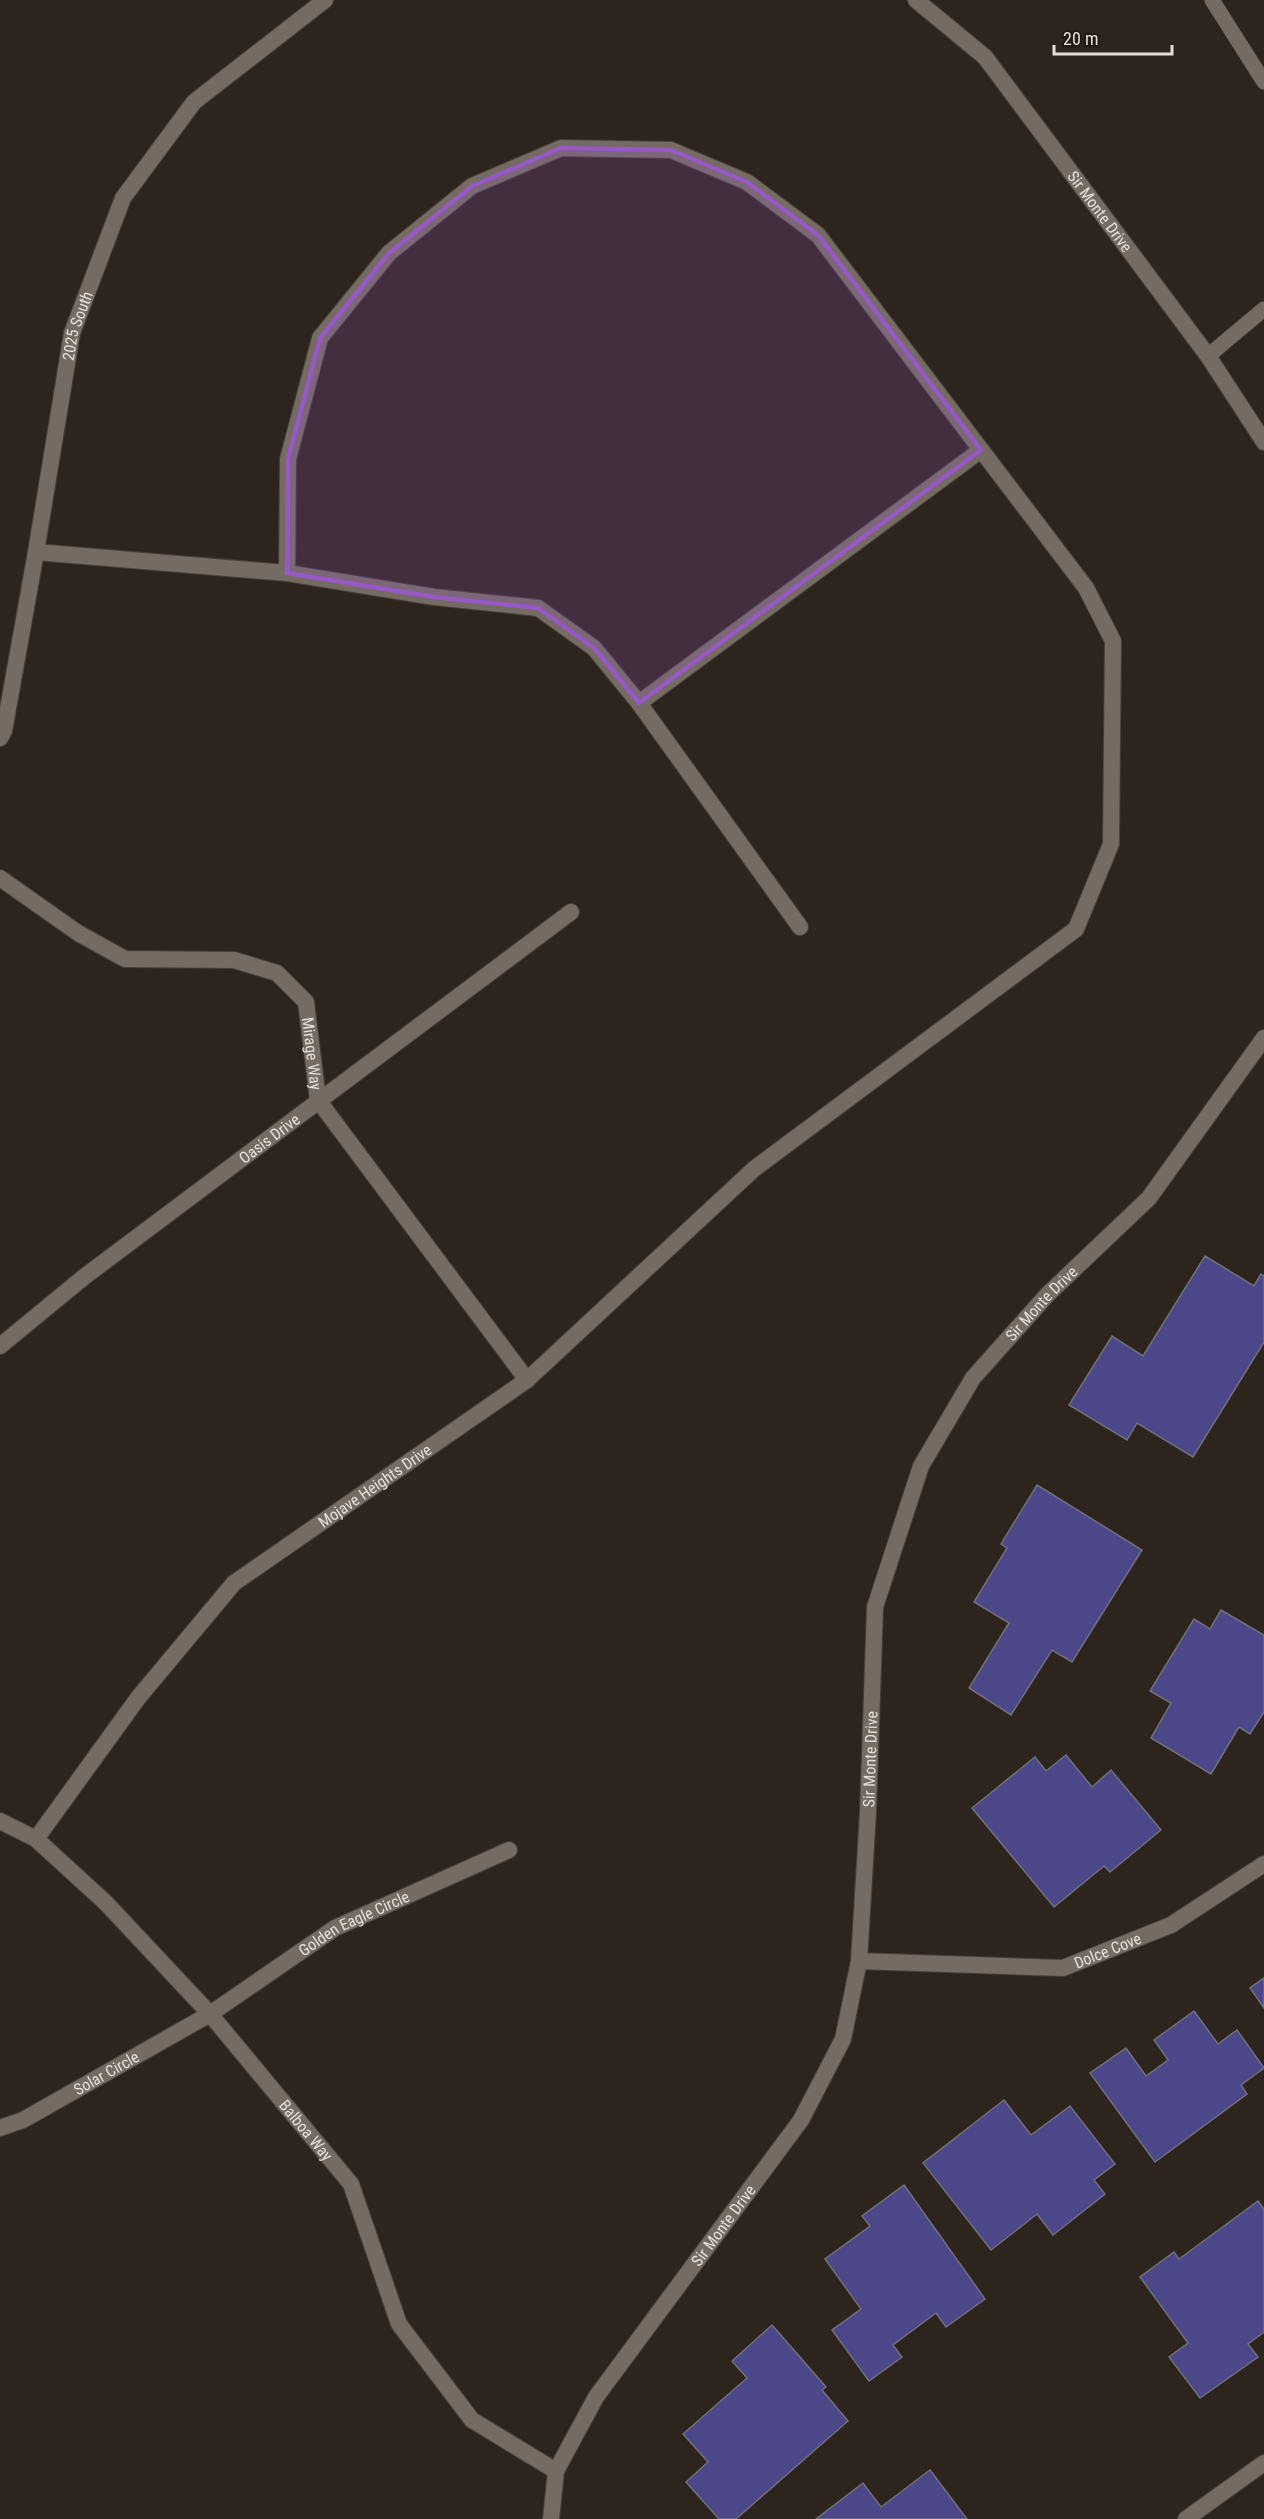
<svg xmlns="http://www.w3.org/2000/svg" width="1264" height="2519" font-family="'Roboto Condensed',sans-serif">
<style>
.building{fill:#4b4789;stroke:#70707c;stroke-width:1.5}
.lines{fill:none;stroke-linecap:round;stroke-linejoin:round}
.service-casing{stroke:#473f3a;stroke-width:16}
.minor-casing{stroke:#473f3a;stroke-width:18}
.service{stroke:#756b62;stroke-width:15}
.minor{stroke:#756b62;stroke-width:16}
.marked{fill:#9659c6;fill-opacity:0.2;stroke:#9659c6;stroke-width:4.5;stroke-linejoin:round}
.labels{text-anchor:middle;dominant-baseline:central;stroke-width:4.5;stroke-linejoin:round;paint-order:stroke}
.street-label{font-size:16px;fill:#e5dfda;stroke:#231b13}
</style>
<rect width="100%" height="100%" fill="#2d241d"/>
<path class="building" d="M1205 1256 1254 1286 1261 1274 1264 1276V1342L1193 1457 1137 1423 1127 1440 1069 1405 1112 1336 1143 1356Z
M1037 1485 1142 1550 1072 1662 1052 1650 1011 1715 969 1688 1009 1623 974 1602 1007 1548 1001 1544Z
M1221 1610 1264 1635V1712L1250 1734 1239 1727 1211 1774 1151 1738 1171 1703 1150 1691 1194 1619 1210 1629Z
M1066 1755 1092 1787 1111 1770 1161 1830 1110 1872 1104 1866 1054 1907 972 1808 1035 1757 1046 1771Z
M1264 1978V2008L1250 1988Z
M1194 2011 1218 2044 1237 2030 1264 2068 1241 2085 1247 2094 1155 2162 1090 2073 1126 2048 1146 2076 1168 2060 1154 2040Z
M1004 2100 1031 2135 1070 2106 1115 2164 1094 2180 1105 2194 1053 2235 1037 2214 991 2250 923 2163Z
M904 2185 985 2299 946 2327 936 2313 893 2345 902 2357 869 2381 832 2330 861 2309 825 2259 870 2226 862 2216Z
M1258 2201 1264 2209V2332L1248 2344 1258 2357 1200 2398 1169 2357 1188 2343 1140 2277 1174 2252 1179 2259Z
M772 2325 826 2387 822 2390 848 2421 736 2519H719L686 2482 708 2462 683 2434 747 2378 732 2361Z
M930 2470 967 2519H816L863 2483 881 2507Z"/>
<g class="lines">
<g class="service-casing">
<path id="service" d="M1212 0 1264 82
M1208 356 1264 309"/>
</g>
<g class="minor-casing">
<g id="minor">
<path id="s1" d="M916 0 985 57 1208 356 1264 442"/>
<path d="M36 552 287 573 434 597 538 608 594 648 639 703 800 927"/>
<path d="M639 703 981 450"/>
<path id="s2" d="M0 738 4 731 36 552 72 333 123 198 194 102 325 0"/>
<path id="s3" d="M0 878 78 933 125 959 234 960 277 973 306 1002 318 1100 527 1380"/>
<path id="s4" d="M0 1346 84 1277 571 912"/>
<path id="s5" d="M0 1821 36 1839 106 1903 210 2014 351 2184 399 2324 472 2420 556 2471"/>
<path id="s6" d="M36 1839 138 1698 234 1583 527 1380 754 1169 1076 929 1111 844 1113 641 1086 588 818 235 747 182 671 150 561 148 472 186 389 253 320 338 288 459 287 573"/>
<path id="s7" d="M859 1961 1063 1968 1171 1925 1264 1864"/>
<path id="s8" d="M0 2128 23 2120 210 2014 335 1928 509 1850"/>
<path id="s9" d="M551 2519 556 2471 596 2397 801 2120 843 2039 859 1961 868 1812 875 1607 921 1466 973 1378 1047 1295 1149 1198 1264 1038"/>
<path d="M1186 2519 1264 2463"/>
</g>
</g>
<use href="#service" class="service"/>
<use href="#minor" class="minor"/>
</g>
<path class="marked" d="M561 148 671 150 747 182 818 235 981 450 639 703 594 648 538 608 434 597 287 573 288 459 320 338 389 253 472 186Z"/>
<g class="labels">
<g class="street-label">
<text stroke="none"><textPath href="#s1" startOffset="282">Sir Monte Drive</textPath></text>
<text stroke="none"><textPath href="#s2" startOffset="420">2025 South</textPath></text>
<text stroke="none"><textPath href="#s3" startOffset="396">Mirage Way</textPath></text>
<text stroke="none"><textPath href="#s4" startOffset="340">Oasis Drive</textPath></text>
<text stroke="none"><textPath href="#s9" startOffset="1354">Sir Monte Drive</textPath></text>
<text stroke="none"><textPath href="#s6" startOffset="495">Mojave Heights Drive</textPath></text>
<text stroke="none"><textPath href="#s9" startOffset="850">Sir Monte Drive</textPath></text>
<text stroke="none"><textPath href="#s8" startOffset="410">Golden Eagle Circle</textPath></text>
<text stroke="none"><textPath href="#s7" startOffset="252">Dolce Cove</textPath></text>
<text stroke="none"><textPath href="#s8" startOffset="120">Solar Circle</textPath></text>
<text stroke="none"><textPath href="#s5" startOffset="438">Balboa Way</textPath></text>
<text stroke="none"><textPath href="#s9" startOffset="346">Sir Monte Drive</textPath></text>
</g>
</g>
<path d="M1054 45v9h118v-9" fill="none" stroke="#e5dfda" stroke-width="3"/>
<text x="1063" y="45" font-size="18" fill="#e5dfda" stroke="#231b13" stroke-width="4.5" paint-order="stroke">20 m</text>
</svg>
